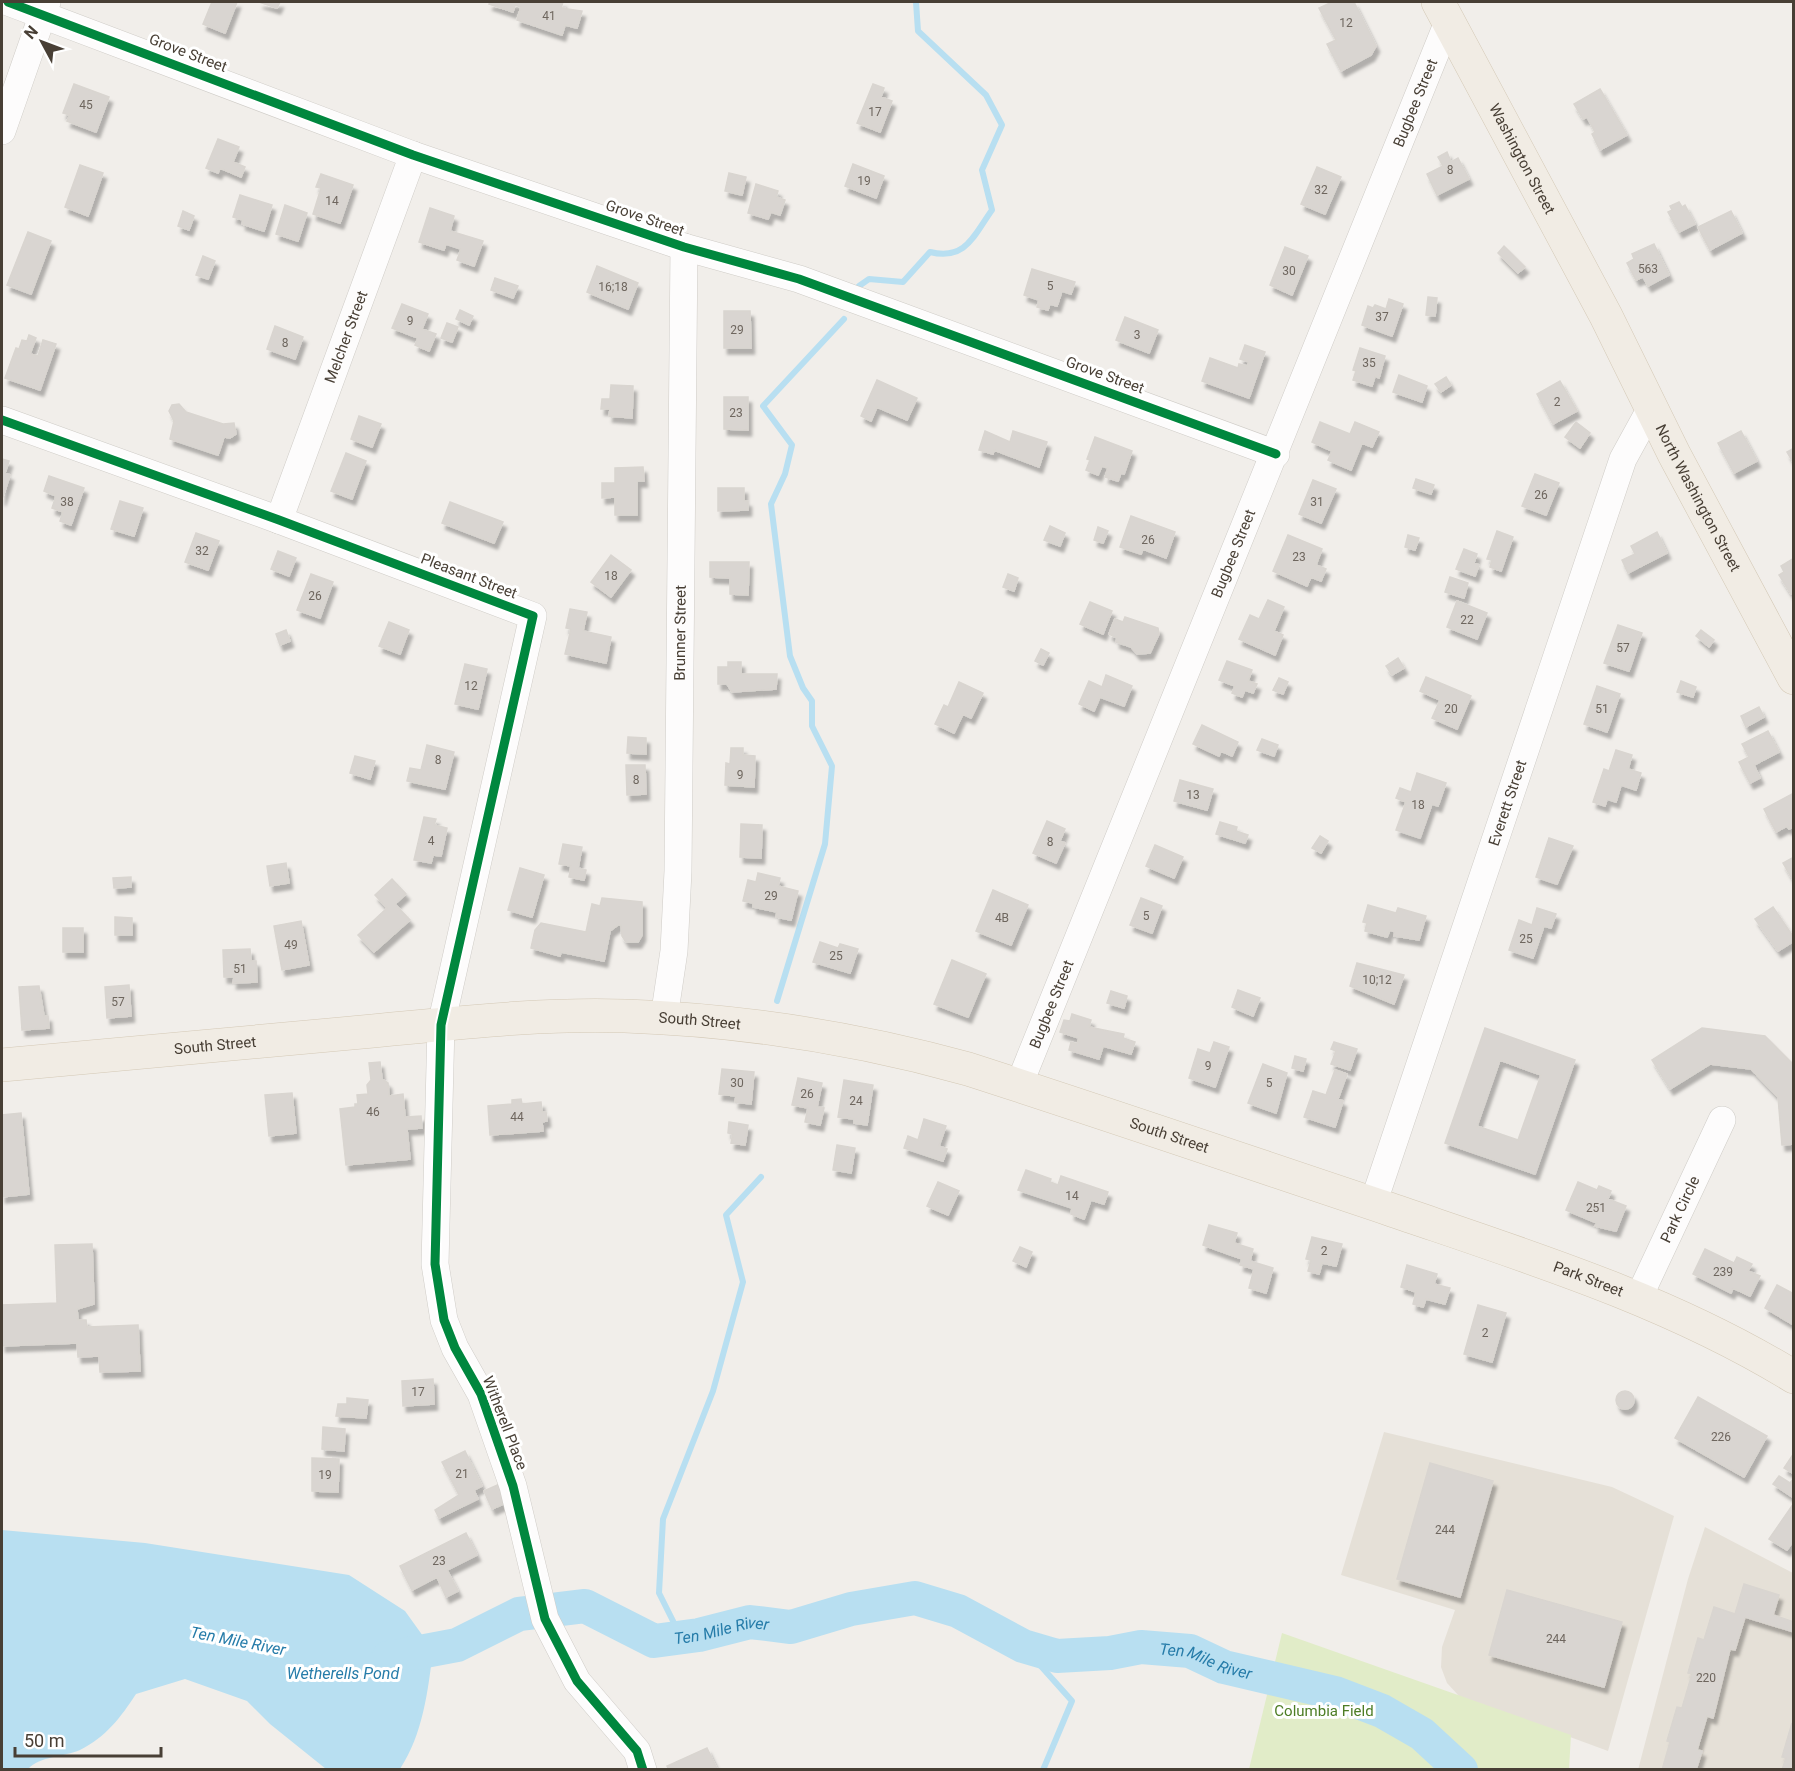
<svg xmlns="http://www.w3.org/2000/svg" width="1795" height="1771" font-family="Roboto,sans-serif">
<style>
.residential{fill:#e5e0d7}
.green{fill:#e1ecc8}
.water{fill:#b8dff1}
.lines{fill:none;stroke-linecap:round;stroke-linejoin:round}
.stream{stroke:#b8dff1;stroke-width:6}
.river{stroke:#b8dff1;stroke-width:34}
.building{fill:#d9d5d1;stroke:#d9d5d0;stroke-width:1.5;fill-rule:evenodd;filter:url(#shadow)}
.minor-casing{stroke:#cfccc7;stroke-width:28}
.major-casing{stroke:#d4c9b6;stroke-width:34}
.minor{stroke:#fdfcfc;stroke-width:27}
.major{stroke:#f1ece4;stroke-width:33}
.cycleway-casing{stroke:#fff;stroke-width:13}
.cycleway{stroke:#00873e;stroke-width:9}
.labels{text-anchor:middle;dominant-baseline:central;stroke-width:6;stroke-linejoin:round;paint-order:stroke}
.number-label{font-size:12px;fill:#6e665e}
.street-label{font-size:15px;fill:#483f35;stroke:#fff}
.park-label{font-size:15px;fill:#4d7d25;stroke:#fff}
.water-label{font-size:16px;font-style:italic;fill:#267ca9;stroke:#fff}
</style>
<defs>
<filter id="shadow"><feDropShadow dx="3.5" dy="6" stdDeviation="1.5" flood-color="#0004"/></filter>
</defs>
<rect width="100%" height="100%" fill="#f1eeea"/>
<path class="residential" d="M1384 1432 1612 1487 1674 1516 1608 1751 1459 1696 1447 1683 1441 1667 1442 1647 1455 1610 1341 1575Z
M1705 1527 1793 1573V1769L1638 1770 1688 1579Z"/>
<path class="green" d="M1282 1633 1571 1735 1569 1769H1249Z"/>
<path class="water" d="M2 1530 145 1543 349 1575 405 1611 433 1650C428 1691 423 1734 400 1769H326L270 1724 247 1701 185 1679 136 1694C121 1717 106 1737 80 1750 64 1757 40 1756 28 1769H2Z"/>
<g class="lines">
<path class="stream" d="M859 286 869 279 903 282 930 252C966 261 974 235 992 210L982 170 1002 125 986 95 918 31 916 2
M777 1001 825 844 832 766 812 726V701L803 688 790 656 771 504 785 474 792 445 763 406 844 319
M685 1637 674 1623 659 1593 663 1519 713 1391 743 1282 726 1215 761 1177
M1023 1646 1072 1701 1043 1770"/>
<path class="river" id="s1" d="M388 1658 457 1645 519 1614 585 1606 654 1641 699 1635 750 1622 791 1627 851 1609 915 1598 958 1611 1023 1646 1057 1656 1110 1653 1141 1647 1190 1651 1224 1667 1335 1693 1382 1711 1422 1734 1461 1770"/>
</g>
<path class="building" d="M212 2H237L225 33 203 24Z
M259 2H280L277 8Z
M490 2H540L548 4V2H563L561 8 582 11 577 28 565 25 562 35 517 20 521 7 515 5 513 12 489 4Z
M1332 2H1354L1376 46 1371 55 1341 71 1327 44 1336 40 1319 8Z
M74 84 109 97 96 132 67 121 70 115 63 113Z
M873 84 884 88 881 97 892 101 880 132 857 123Z
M1600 89 1627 135 1600 150 1592 134 1595 132 1587 117 1583 119 1574 104Z
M218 139 239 147 233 162 245 167 241 177 220 168 218 173 206 168Z
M1447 152 1451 162 1458 158 1469 179 1437 195 1427 174 1443 166 1438 157Z
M853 164 884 176 876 198 845 186Z
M80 165 103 173 88 216 65 207Z
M1317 167 1341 177 1325 214 1301 204Z
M729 173 746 177 742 195 725 191Z
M321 174 353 185 340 223 313 214 321 188 316 187Z
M756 184 778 191 776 197 785 200 780 215 771 212 768 219 748 213Z
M240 195 272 205 264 231 242 224 243 220 233 217Z
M1679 202 1682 207 1685 205 1695 224 1679 232 1668 212 1672 210 1670 206Z
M285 205 307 213 298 241 276 234Z
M430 208 454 216 450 231 483 241 474 266 457 260 461 249 446 244 444 250 419 242Z
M183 211 194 216 189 230 178 226Z
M1731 211 1742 233 1710 250 1698 227Z
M28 232 51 241 31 294 7 285Z
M1654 244 1669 275 1648 286 1643 277 1636 280 1627 263 1634 259 1632 254Z
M1504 246 1525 267 1518 273 1498 253Z
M1285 247 1308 256 1292 295 1270 285Z
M203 256 215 261 208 279 196 275Z
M597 266 638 283 628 309 587 292Z
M1032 269 1075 282 1071 294 1062 291 1057 306 1050 304 1048 310 1037 307 1039 300 1024 295Z
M495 278 518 286 513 298 491 290Z
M1428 297 1437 298 1435 316 1426 315Z
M1389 299 1403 304 1392 336 1362 325 1368 306 1373 308 1375 305 1386 309Z
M402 304 428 314 422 329 436 334 429 351 415 345 418 338 392 328Z
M460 310 473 316 469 325 456 319Z
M724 311H750L751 348H724Z
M1125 317 1158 330 1149 353 1116 340Z
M447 323 458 327 452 342 441 338Z
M275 326 303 337 295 359 267 349Z
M29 335 36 338 30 354 38 356 43 340 56 344 40 390 5 378 16 348 19 349 22 340 27 341Z
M1245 345 1265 352 1249 398 1202 381 1210 358 1238 368 1239 364 1247 366 1249 362 1240 359Z
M1360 348 1385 356 1379 378 1375 376 1372 386 1353 380 1356 371 1353 370Z
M1399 375 1427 386 1422 402 1393 392Z
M1446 377 1451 385 1441 392 1435 384Z
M877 380 917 398 907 420 877 407 871 421 861 416Z
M1560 381 1577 411 1553 424 1537 394Z
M611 385 633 386 632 418 609 416 610 409H601L602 399H610Z
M724 397H748V430L724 429Z
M179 404 186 412 223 424 234 423 236 434 230 438 224 437 218 455 170 439 174 421 169 411 172 405Z
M359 416 381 424 372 447 351 439Z
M1320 422 1350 434 1355 422 1379 432 1372 447 1362 443 1351 470 1328 460 1332 451 1312 442Z
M1576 422 1590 433 1580 448 1565 437Z
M985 431 1010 442 1013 431 1047 442 1039 467 994 450 993 454 979 450Z
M1741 431 1757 461 1734 473 1718 443Z
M1095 437 1132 451 1124 474 1121 473 1118 481 1105 477 1108 468 1102 466 1098 475 1086 470 1090 460 1087 459Z
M1794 448V464L1787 452Z
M346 453 366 461 352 499 331 491Z
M2 459 9 461 5 473 10 475 2 500Z
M643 467 644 481H637V515H615V497L602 498V483H615V468Z
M1535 474 1559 483 1546 515 1522 506Z
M49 476 84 488 71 525 60 521 63 512 52 508 56 496 44 491Z
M1416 479 1434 485 1431 494 1413 488Z
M1313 480 1336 489 1321 523 1299 514Z
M718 488H744V501H748V510L718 511Z
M120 501 143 508 134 536 111 529Z
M450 502 503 522 494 543 442 523Z
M1131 516 1175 532 1166 558 1143 549 1141 554 1120 547Z
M1050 526 1065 533 1060 546 1044 540Z
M1098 527 1108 531 1103 543 1094 540Z
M1497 531 1513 537 1501 571 1490 567 1492 560 1487 559Z
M1657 532 1667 553 1628 573 1622 560 1635 554 1631 546Z
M196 533 219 541 208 570 185 562Z
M1288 535 1322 549 1316 565 1326 569 1321 581 1311 577 1307 586 1273 571Z
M1408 535 1419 538 1415 550 1405 547Z
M1464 549 1477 554 1474 563 1479 565 1475 576 1456 569Z
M278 551 296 558 289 576 271 569Z
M611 555 631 570 611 597 591 582Z
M1794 558V592L1791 594 1779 575 1784 572 1781 566Z
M710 562H749L748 595 730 594V578L710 577Z
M311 574 333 582 320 618 297 610Z
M1008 574 1018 578 1014 591 1003 587Z
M1450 577 1468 583 1464 598 1445 592Z
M1268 600 1284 607 1274 631 1283 635 1275 655 1239 639 1250 615 1259 619Z
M1457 601 1487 613 1477 639 1447 627Z
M1090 602 1112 611 1103 634 1080 624Z
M570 609 587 612 583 631 611 637 606 663 565 654 571 629 566 628Z
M1125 617 1158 628 1159 634 1150 653 1137 654 1131 647 1116 642 1117 638 1109 634 1115 619 1123 622Z
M389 622 409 630 400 654 379 646Z
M1618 625 1642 633 1629 671 1604 663Z
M286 630 290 641 280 645 276 634Z
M1701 630 1714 640 1709 647 1696 636Z
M1041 649 1049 653 1043 665 1035 661Z
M1398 658 1404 668 1392 675 1386 666Z
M1227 661 1252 670 1248 681 1257 684 1253 693 1245 690 1242 697 1232 693 1235 686 1219 680Z
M728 662H741V674H777L776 689 732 692 727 684H718V667H728Z
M465 664 487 669 478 709 455 704Z
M1106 675 1132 686 1124 706 1100 697 1094 711 1079 704 1089 681 1102 687Z
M1426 677 1471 696 1457 729 1432 718 1440 700 1420 691Z
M1279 678 1288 682 1283 694 1273 690Z
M1681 681 1696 687 1693 697 1677 692Z
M959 682 983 693 971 718 963 714 954 733 935 724 944 705 948 707Z
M1597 686 1620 694 1607 732 1584 724Z
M1759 707 1764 717 1746 727 1741 716Z
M1202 725 1238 742 1232 756 1221 751 1219 756 1193 744Z
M1768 731 1779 752 1754 765 1760 778 1750 783 1739 762 1749 757 1742 744Z
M628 737 646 738V754L627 753Z
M1262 739 1278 745 1274 756 1257 750Z
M427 745 454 752 445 789 407 781 410 768 421 770Z
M731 748H743V755L755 756 754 787 725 785 726 763 730 764Z
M1616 750 1632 755 1628 769 1641 773 1636 790 1621 785 1616 802 1607 799 1605 806 1593 802 1604 769 1609 771Z
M355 756 375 761 370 779 350 773Z
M626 765H645L646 794 627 795Z
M1417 773 1446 783 1438 806 1432 804 1420 838 1396 830 1406 802 1396 798 1400 788 1411 792Z
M1180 780 1213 789 1207 810 1174 801Z
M1794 793V827L1789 829 1787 826 1776 832 1764 809Z
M424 817 436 819 434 825 447 828 441 856 433 855 431 863 414 860Z
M1047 821 1065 829 1060 841 1065 843 1056 863 1033 853Z
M1220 822 1237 827 1236 831 1248 835 1245 843 1216 834Z
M741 824 762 825 761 858 740 857Z
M1320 836 1328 841 1321 853 1312 848Z
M1549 838 1573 846 1557 884 1536 877Z
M563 844 582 847 578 868 586 870 584 880 569 877 571 866 559 864Z
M1155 845 1183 857 1174 878 1146 866Z
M1794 857V882L1783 863Z
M286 863 289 883 270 886 267 866Z
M520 868 544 875 532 917 508 910Z
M758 873 780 878 778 886 798 891 791 920 776 917 777 912 753 907V903L743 901 748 880 756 882Z
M131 877V887L114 888 113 878Z
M392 879 406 894 395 904 410 920 374 952 358 935 387 908 375 895Z
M993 890 1028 905 1011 945 976 931Z
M602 898 642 902V935L638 942H626L622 936 621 925H618L610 931 604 961 561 952 560 956 531 948 535 930 541 923 586 932 592 904 600 906Z
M1141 898 1162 906 1152 933 1130 925Z
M1368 905 1396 913 1398 908 1426 916 1419 940 1394 936 1395 932 1390 930 1387 937 1365 931 1367 923 1363 922Z
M1773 907 1794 938V941L1778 951 1755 919Z
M1537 908 1556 914 1551 928 1544 926 1533 958 1509 950 1519 920 1532 925Z
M115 917 132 918V935H115Z
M301 921 309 965 282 970 274 926Z
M63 928H83V952H63Z
M820 942 838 948 840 944 858 949 850 973 813 962Z
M250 949 251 961H256L257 982 233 983 234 977H224L223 950Z
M952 960 986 974 968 1017 934 1004Z
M1357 963 1404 975 1394 1004 1350 986Z
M129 985 131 1016 107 1018 105 987Z
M39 986 44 1016H48L49 1028 22 1030 19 987Z
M1238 990 1260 998 1253 1016 1232 1007Z
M1111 991 1127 996 1124 1008 1107 1003Z
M1072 1014 1091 1020 1089 1027 1124 1034 1123 1038 1135 1042 1131 1054 1103 1046 1099 1059 1069 1050 1071 1042 1077 1044 1079 1038 1060 1032 1064 1020 1070 1021Z
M1485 1028 1575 1060 1535 1174 1445 1143ZM1500 1060 1541 1075 1518 1140 1477 1126Z
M1702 1028 1765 1036 1794 1065V1144L1782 1145 1778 1097 1751 1069 1710 1064 1670 1089 1652 1060Z
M1214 1042 1229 1047 1215 1087 1189 1078 1198 1049 1210 1053Z
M1334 1042 1357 1049 1350 1070 1331 1064 1336 1051 1331 1049Z
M1295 1056 1306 1059 1303 1071 1292 1068Z
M380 1062 382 1079 388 1083 389 1096 403 1094 405 1117 421 1116 422 1128 407 1129 410 1159 346 1165 340 1109 355 1107V1104H358L357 1095 368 1094 367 1085 371 1080 369 1063Z
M1263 1064 1287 1073 1276 1113 1248 1103Z
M722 1069 754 1072 751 1104 735 1102 736 1096 719 1094Z
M1335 1070 1347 1074 1338 1099 1343 1101 1335 1127 1304 1117 1313 1091 1326 1095Z
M798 1078 822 1083 817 1107 824 1108 820 1125 805 1122 808 1108 792 1105Z
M844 1080 873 1085 867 1125 854 1123V1119L838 1117Z
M292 1093 296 1133 269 1136 265 1095Z
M521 1099 522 1104 541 1102 542 1112H546L547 1121 542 1122 543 1131 490 1135 488 1106 512 1104V1100Z
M21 1113 29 1194 2 1197V1115Z
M924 1119 946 1126 939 1146 947 1149 943 1161 904 1148 908 1136 918 1140Z
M729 1122 748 1125 745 1145 731 1143 733 1134 728 1133Z
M837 1145 855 1148 851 1173 833 1170Z
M1026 1170 1051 1179 1050 1182 1058 1185 1061 1176 1108 1192 1104 1204 1091 1200 1084 1219 1071 1214 1072 1208 1018 1190Z
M938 1182 959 1191 948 1215 927 1206Z
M1578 1182 1597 1190 1599 1186 1611 1191 1608 1199 1626 1206 1616 1231 1595 1226 1597 1223 1566 1210Z
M1209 1225 1237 1233 1234 1243 1253 1249 1250 1261 1273 1268 1266 1293 1249 1288 1254 1269 1240 1265 1242 1259 1203 1245Z
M1312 1237 1342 1244 1336 1266 1322 1263 1319 1274 1308 1271 1311 1260 1306 1259Z
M92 1244 94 1304 77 1309 78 1320H86L87 1327 138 1325 140 1371 100 1372 99 1356 78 1357 77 1343 2 1346V1305L57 1303 55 1245Z
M1020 1247 1032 1252 1026 1267 1013 1261Z
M1705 1249 1734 1263 1737 1257 1752 1264 1748 1271 1760 1276 1750 1296 1733 1288 1731 1293 1693 1274Z
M1407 1265 1437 1274 1434 1284 1450 1288 1445 1304 1426 1299 1423 1307 1413 1304 1416 1292 1401 1287Z
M1777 1285 1794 1294 1792 1324 1765 1308Z
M1478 1305 1506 1313 1492 1362 1464 1354Z
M433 1379 434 1404 403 1406 402 1381Z
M1616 1400a9 9 0 1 1 18 0a9 9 0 1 1-18 0Z
M1698 1397 1767 1436 1744 1477 1675 1438Z
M347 1398 368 1400 366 1418 336 1416 338 1404H347Z
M323 1427 345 1429 344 1451 322 1449Z
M465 1451 482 1486 474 1490 478 1499 439 1518 435 1510 459 1495 442 1462Z
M1794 1453V1474L1784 1468Z
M312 1458 339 1459 338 1492 312 1491Z
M1430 1463 1493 1481 1460 1597 1397 1579Z
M1779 1476 1790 1483 1794 1478V1498L1773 1484Z
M502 1483 510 1501 492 1509 484 1491Z
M1794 1503V1540L1787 1550 1769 1539Z
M466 1533 477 1555 447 1570 458 1591 446 1597 437 1577 412 1590 400 1566Z
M1744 1584 1779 1595 1773 1615 1794 1622V1632L1745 1617 1735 1650 1730 1649 1713 1718 1707 1716 1697 1750 1702 1751 1696 1770H1662L1670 1742 1667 1741 1677 1707 1682 1708 1692 1674 1688 1673 1698 1638 1704 1640 1714 1607 1735 1614Z
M1507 1590 1622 1622 1604 1687 1489 1655Z
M1792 1723 1794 1770H1782L1786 1758 1782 1757Z
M707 1748 717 1769 669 1770 667 1766Z"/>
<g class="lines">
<g class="minor-casing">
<g id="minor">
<path d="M8 2 413 155 684 247 799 279 1276 454"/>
<path d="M2 131 47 2"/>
<path d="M2 420 279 520 533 616 441 1025 435 1264 444 1320 455 1348 481 1394 513 1486 545 1619 577 1681 637 1751 643 1770"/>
<path id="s2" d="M279 520 413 155"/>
<path id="s3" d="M664 1018 674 951 678 871 684 247"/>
<path id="s4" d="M1019 1085 1448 22"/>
<path id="s5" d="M1373 1204 1623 459 1651 408"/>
<path id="s6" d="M1638 1299 1722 1120"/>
</g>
</g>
<g class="major-casing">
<g id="major">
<path id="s7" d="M1438 2 1606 316 1674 454 1794 678"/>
<path id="s8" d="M2 1065C122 1054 242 1043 362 1032 449 1024 538 1013 625 1016 741 1020 856 1038 968 1069 1108 1114 1248 1162 1389 1209 1526 1256 1669 1300 1794 1377"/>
</g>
</g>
<use href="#minor" class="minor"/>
<use href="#major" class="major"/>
<g class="cycleway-casing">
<path id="cycleway" d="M8 2 413 155 684 247 799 279 1276 454
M2 420 279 520 533 616 441 1025 435 1264 444 1320 455 1348 481 1394 513 1486 545 1619 577 1681 637 1751 643 1770"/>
</g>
<use href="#cycleway" class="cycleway"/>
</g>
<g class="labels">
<g class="number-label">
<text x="549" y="16">41</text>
<text x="1346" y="23">12</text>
<text x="86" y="105">45</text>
<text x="875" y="112">17</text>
<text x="1450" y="170">8</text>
<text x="864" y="181">19</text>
<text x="1321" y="190">32</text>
<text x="332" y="201">14</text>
<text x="1648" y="269">563</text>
<text x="1289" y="271">30</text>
<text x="1050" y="286">5</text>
<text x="613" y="287">16;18</text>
<text x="1382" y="317">37</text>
<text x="410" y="321">9</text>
<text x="737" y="330">29</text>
<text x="1137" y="335">3</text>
<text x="285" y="343">8</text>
<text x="1369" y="363">35</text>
<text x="1557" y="402">2</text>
<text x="736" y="413">23</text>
<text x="1541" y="495">26</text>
<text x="67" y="502">38</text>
<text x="1317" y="502">31</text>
<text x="1148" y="540">26</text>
<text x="202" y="551">32</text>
<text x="1299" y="557">23</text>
<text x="611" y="576">18</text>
<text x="315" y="596">26</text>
<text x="1467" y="620">22</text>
<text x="1623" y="648">57</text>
<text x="471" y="686">12</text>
<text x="1451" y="709">20</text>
<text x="1602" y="709">51</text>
<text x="438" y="760">8</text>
<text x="740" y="775">9</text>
<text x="636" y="780">8</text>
<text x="1193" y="795">13</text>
<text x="1418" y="805">18</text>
<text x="431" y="841">4</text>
<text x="1050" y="842">8</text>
<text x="771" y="896">29</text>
<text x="1146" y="916">5</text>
<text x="1002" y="918">4B</text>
<text x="1526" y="939">25</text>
<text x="291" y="945">49</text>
<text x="836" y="956">25</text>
<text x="240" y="969">51</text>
<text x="1377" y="980">10;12</text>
<text x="118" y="1002">57</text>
<text x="1208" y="1066">9</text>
<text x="737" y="1083">30</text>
<text x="1269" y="1083">5</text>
<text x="807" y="1094">26</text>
<text x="856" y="1101">24</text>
<text x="373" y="1112">46</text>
<text x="517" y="1117">44</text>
<text x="1072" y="1196">14</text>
<text x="1596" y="1208">251</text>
<text x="1324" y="1251">2</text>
<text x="1723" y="1272">239</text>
<text x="1485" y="1333">2</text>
<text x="418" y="1392">17</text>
<text x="1721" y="1437">226</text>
<text x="462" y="1474">21</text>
<text x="325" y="1475">19</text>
<text x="1445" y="1530">244</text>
<text x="439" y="1561">23</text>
<text x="1556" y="1639">244</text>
<text x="1706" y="1678">220</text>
</g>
<g class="street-label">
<text transform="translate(188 53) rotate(21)">Grove Street</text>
<text stroke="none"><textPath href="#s4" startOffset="1059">Bugbee Street</textPath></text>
<text stroke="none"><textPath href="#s7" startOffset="178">Washington Street</textPath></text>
<text transform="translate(645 218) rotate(19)">Grove Street</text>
<text stroke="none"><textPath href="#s2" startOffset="195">Melcher Street</textPath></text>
<text transform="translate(1105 375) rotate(20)">Grove Street</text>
<text stroke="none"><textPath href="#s7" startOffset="560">North Washington Street</textPath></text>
<text stroke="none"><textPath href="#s4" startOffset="573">Bugbee Street</textPath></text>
<text transform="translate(469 576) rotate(21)">Pleasant Street</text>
<text stroke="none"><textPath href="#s3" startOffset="386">Brunner Street</textPath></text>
<text stroke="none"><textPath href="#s5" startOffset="423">Everett Street</textPath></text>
<text stroke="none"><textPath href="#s4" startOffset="87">Bugbee Street</textPath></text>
<text stroke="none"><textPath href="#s8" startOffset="700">South Street</textPath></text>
<text stroke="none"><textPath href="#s8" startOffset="214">South Street</textPath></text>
<text stroke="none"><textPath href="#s8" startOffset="1185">South Street</textPath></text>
<text stroke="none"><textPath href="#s6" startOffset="99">Park Circle</textPath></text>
<text stroke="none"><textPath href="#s8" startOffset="1628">Park Street</textPath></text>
<text transform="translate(505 1423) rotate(69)">Witherell Place</text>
</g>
<g class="park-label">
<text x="1324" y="1711">Columbia Field</text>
</g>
<g class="water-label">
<text stroke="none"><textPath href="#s1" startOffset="352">Ten Mile River</textPath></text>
<text transform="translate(238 1641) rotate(11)">Ten Mile River</text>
<text stroke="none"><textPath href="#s1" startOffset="856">Ten Mile River</textPath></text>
<text x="343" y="1673">Wetherells Pond</text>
</g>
</g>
<rect width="1795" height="1771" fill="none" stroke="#483f35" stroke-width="6"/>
<g transform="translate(42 42) rotate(311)" stroke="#ffffff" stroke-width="4.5" paint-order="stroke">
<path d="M0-4.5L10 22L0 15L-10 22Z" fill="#483f35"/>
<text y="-9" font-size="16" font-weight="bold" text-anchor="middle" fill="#483f35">N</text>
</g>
<path d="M15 1747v9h146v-9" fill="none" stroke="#483f35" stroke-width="3"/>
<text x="24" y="1747" font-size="18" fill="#483f35" stroke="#ffffff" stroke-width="4.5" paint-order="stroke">50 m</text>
</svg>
